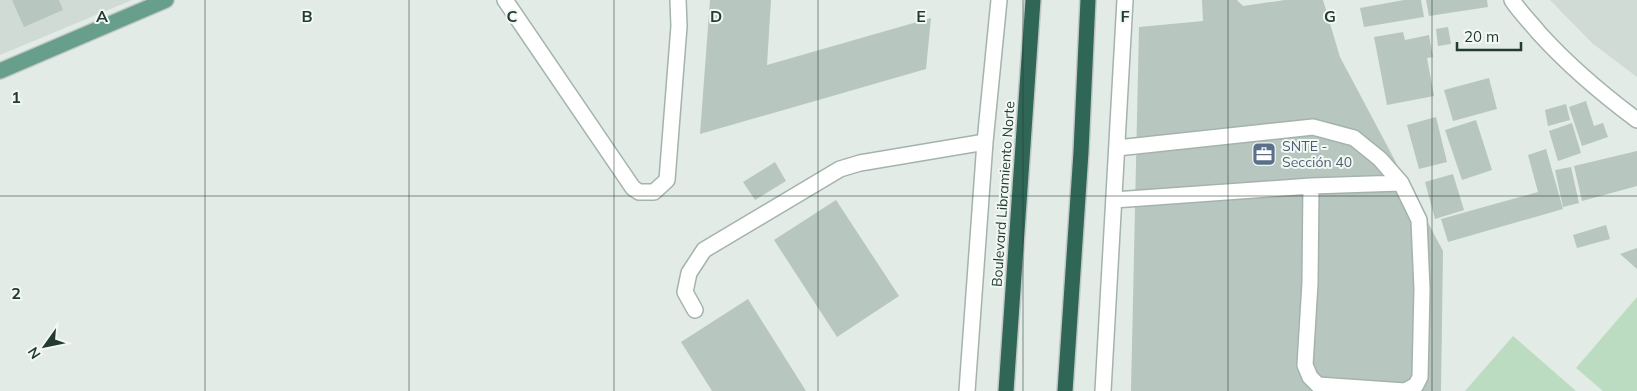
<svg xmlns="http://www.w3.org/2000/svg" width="1637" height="391" font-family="Mulish,sans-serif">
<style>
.built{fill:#d0dbd5}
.grass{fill:#bcdcc1}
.building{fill:#b7c6bf}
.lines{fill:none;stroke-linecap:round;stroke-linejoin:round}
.minor-casing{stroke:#a5b3ad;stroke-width:18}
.major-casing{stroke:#c1c8c6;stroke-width:18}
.highway-casing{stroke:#c1c8c6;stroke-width:18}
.minor{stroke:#fff;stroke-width:15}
.major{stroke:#689f8c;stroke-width:15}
.highway{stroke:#306656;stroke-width:15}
.grid{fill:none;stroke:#233b33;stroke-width:1;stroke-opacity:0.55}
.labels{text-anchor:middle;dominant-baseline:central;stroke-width:4;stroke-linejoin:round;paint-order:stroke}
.service-label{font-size:14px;fill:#4e5e75;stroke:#f2f8f4;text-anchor:start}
.street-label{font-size:14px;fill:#233b33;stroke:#f2f8f4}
.grid-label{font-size:16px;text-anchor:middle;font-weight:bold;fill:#233b33;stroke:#f2f8f4;stroke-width:4;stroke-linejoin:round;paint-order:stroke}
</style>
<rect width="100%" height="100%" fill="#e2ebe6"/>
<path class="built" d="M0 0H132L0 55Z
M1550 0H1637V77L1592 43Z"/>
<path class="grass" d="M1637 297V391H1603L1576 368Z
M1513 336 1576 391H1465Z"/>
<path class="building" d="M12 0H59L63 10 24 27Z
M710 0H771L767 65 931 18 926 69 700 134Z
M1202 0H1237L1243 6 1285 0H1323L1340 57 1443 251 1441 391H1131L1139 27 1203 21Z
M1404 0H1421L1424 17 1364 27 1360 8Z
M1426 0H1487L1488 7 1429 16Z
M1448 27 1451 44 1438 46 1436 29Z
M1403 32 1405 40 1429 35 1433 57 1427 58 1434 96 1387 105 1374 37Z
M1489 78 1497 109 1453 121 1444 90Z
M1586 101 1594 126 1603 123 1608 137 1582 146 1569 107Z
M1566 104 1570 120 1548 126 1545 110Z
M1436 117 1447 162 1419 169 1407 125Z
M1476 120 1492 170 1462 180 1445 130Z
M1572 123 1581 153 1558 161 1549 131Z
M1546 149 1563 209 1448 242 1441 219 1538 192 1528 155Z
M1637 151V186L1582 201 1574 166Z
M775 162 786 181 755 200 743 182Z
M1571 167 1579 203 1563 207 1555 170Z
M1453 174 1464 210 1435 219 1425 182Z
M836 200 899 296 837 337 774 240Z
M1606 225 1610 239 1577 248 1573 235Z
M1637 248V269L1620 254Z
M748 299 806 391H712L681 342Z"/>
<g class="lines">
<g class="minor-casing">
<path id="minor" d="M505 0 633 188 639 192H654L667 180 679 26 678 0
M1512 0C1520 12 1530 22 1539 33 1569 66 1602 94 1637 120
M1117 148 1313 127 1354 138 1380 159 1401 183 1419 220 1422 289 1420 377 1416 385 1405 391 1318 385 1310 377 1305 365 1310 283 1311 186
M1114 200 1311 186 1401 183
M695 310 685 292 689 273 704 250 840 169 860 163 985 142
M967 391 985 142 999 0
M1103 391 1125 0"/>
</g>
<g class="major-casing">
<path id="major" d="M0 71 166 0"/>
</g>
<g class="highway-casing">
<path id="highway" d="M1006 391 1033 0
M1065 391 1081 152 1088 0"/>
</g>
<use href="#minor" class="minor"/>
<use href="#major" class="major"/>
<use href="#highway" class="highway"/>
</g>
<path class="grid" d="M205 0V391M409 0V391M614 0V391M818 0V391M1023 0V391M1228 0V391M1432 0V391M0 196H1637"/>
<defs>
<g id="office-square" transform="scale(1.25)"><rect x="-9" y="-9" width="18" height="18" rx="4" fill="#5c6f8a" stroke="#f2f8f4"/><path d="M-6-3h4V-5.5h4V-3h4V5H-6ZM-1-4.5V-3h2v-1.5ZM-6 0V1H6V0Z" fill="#fff"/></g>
</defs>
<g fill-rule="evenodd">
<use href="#office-square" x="1264" y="154"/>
</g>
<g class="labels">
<g class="service-label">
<text x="1282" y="146">SNTE -<tspan x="1282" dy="16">Sección 40</tspan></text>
</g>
<g class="street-label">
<text transform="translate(1003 194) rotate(-86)">Boulevard Libramiento Norte</text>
</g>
</g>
<g class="grid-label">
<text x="102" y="22">A</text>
<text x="307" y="22">B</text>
<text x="512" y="22">C</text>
<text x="716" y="22">D</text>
<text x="921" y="22">E</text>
<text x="1125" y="22">F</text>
<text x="1330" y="22">G</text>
<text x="16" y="103">1</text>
<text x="16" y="299">2</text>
</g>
<g transform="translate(45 346) rotate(237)" stroke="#f2f8f4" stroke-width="4" paint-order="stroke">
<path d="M0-4L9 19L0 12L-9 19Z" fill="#233b33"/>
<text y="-8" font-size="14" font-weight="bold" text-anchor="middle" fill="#233b33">N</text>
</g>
<path d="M1457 42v8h64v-8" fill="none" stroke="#233b33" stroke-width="2.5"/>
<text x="1464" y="42" font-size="15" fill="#233b33" stroke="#f2f8f4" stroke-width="4" paint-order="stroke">20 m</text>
</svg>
